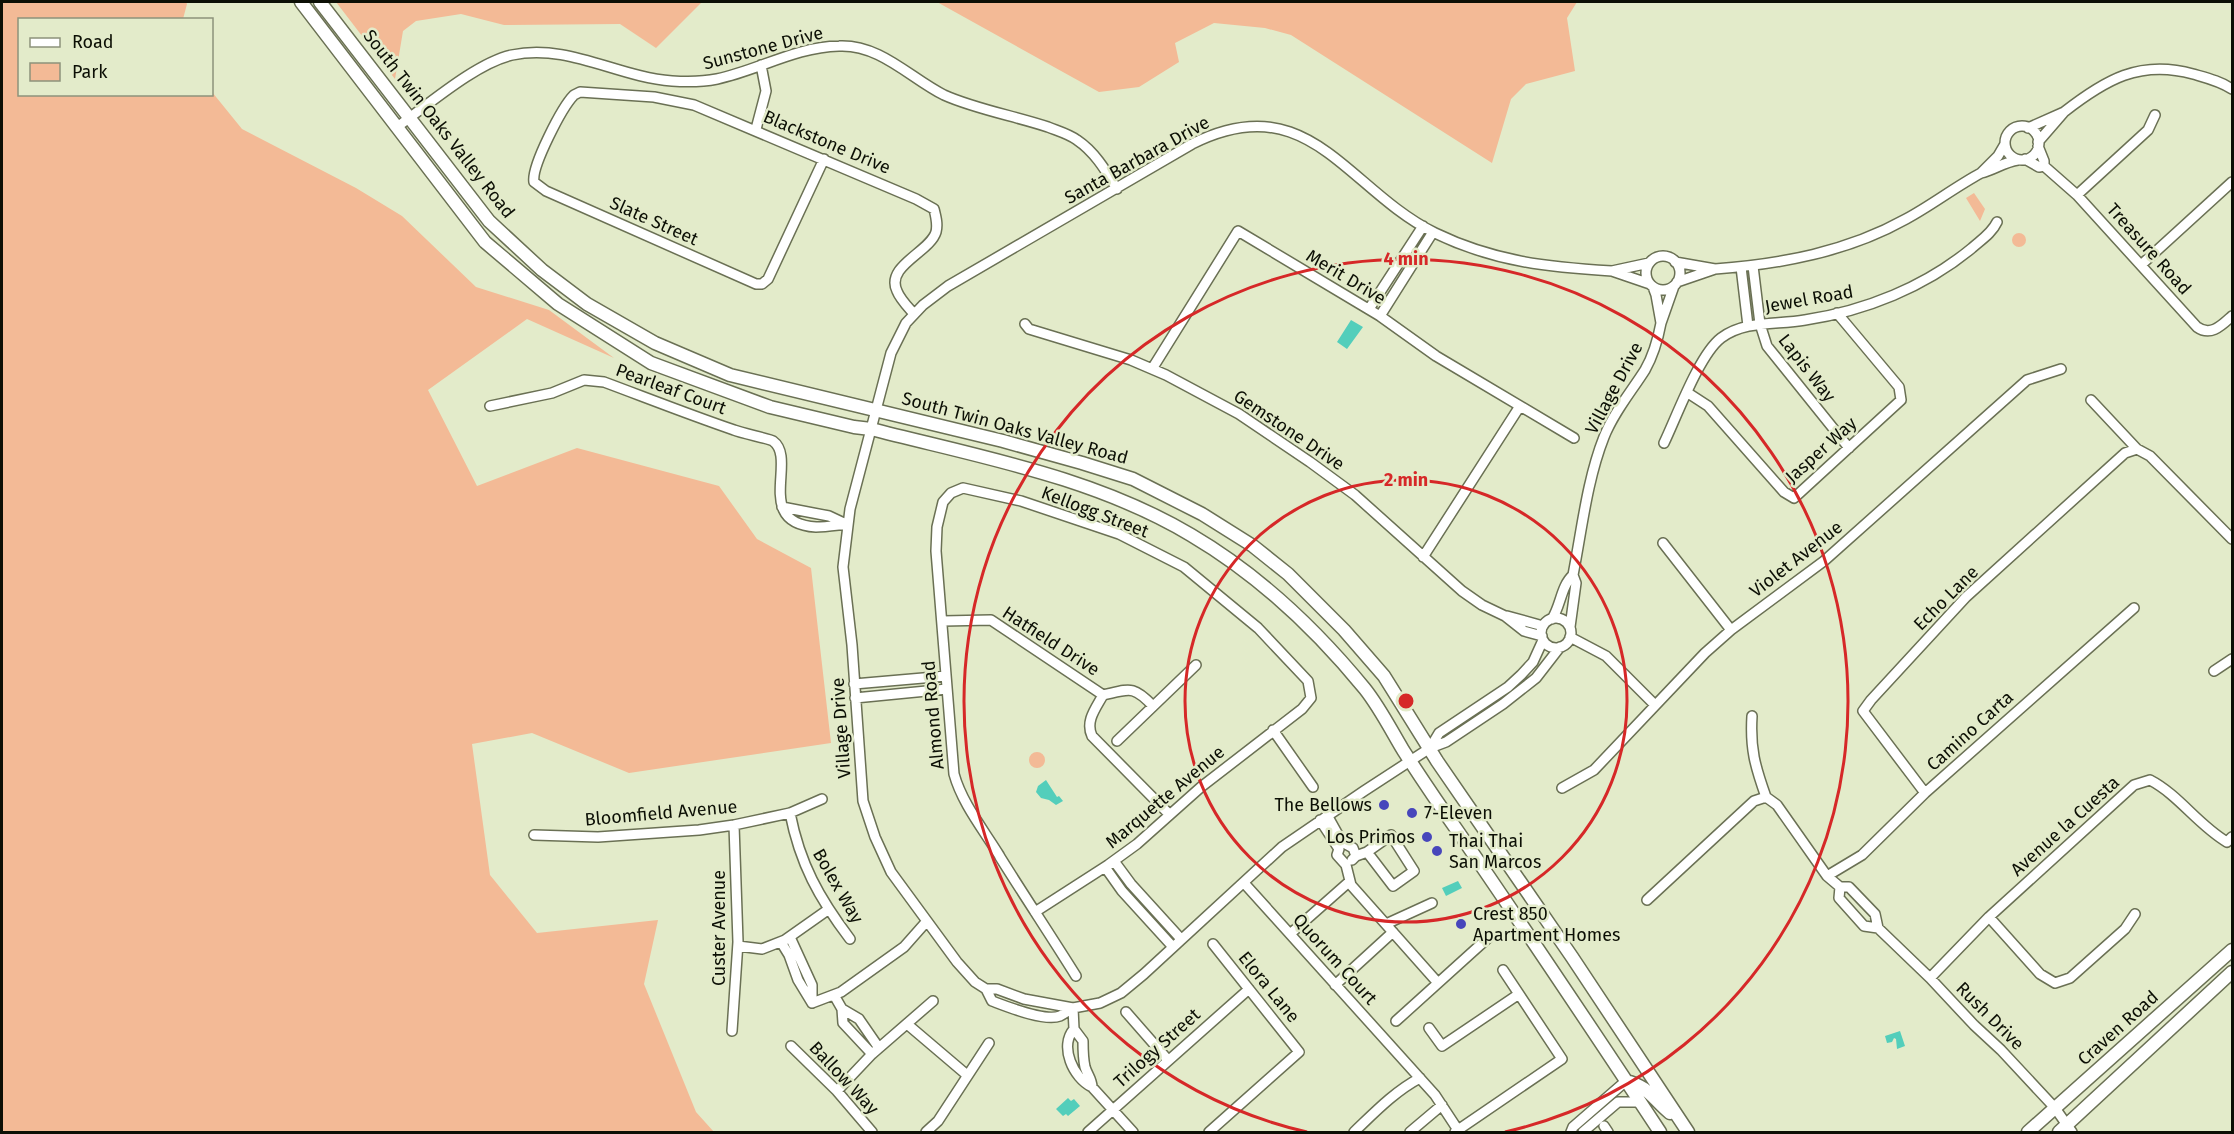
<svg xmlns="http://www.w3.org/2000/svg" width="2234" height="1134" font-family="'Fira Sans',sans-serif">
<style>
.green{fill:#f3ba96}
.water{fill:#53cebb}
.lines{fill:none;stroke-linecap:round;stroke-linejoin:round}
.minor-casing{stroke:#6a7054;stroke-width:12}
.major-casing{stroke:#6a7054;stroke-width:15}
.minor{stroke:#fff;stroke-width:9}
.major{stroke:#fff;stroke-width:12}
.ring{fill:none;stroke:#d62828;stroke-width:3}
.poi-dot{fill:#4746bb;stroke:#e3ebca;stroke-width:2}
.labels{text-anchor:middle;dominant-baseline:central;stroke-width:5;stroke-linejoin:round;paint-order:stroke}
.street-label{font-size:18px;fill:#0c0f05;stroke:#e3ebca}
.poi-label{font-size:18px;fill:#0c0f05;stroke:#e3ebca;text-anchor:start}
.centre{fill:#d62828;stroke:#e3ebca;stroke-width:3}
.ring-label{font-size:18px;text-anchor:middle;font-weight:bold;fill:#d62828;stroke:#e3ebca;stroke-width:5;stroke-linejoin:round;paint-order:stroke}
</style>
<rect width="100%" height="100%" fill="#e3ebca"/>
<path class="green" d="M2 2H186L187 4 183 19 20 20V94H212V92L242 129 356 188 402 216 476 287 549 310 614 358 527 319 428 390 477 486 577 448 719 486 757 539 811 568 831 743 629 773 532 733 472 744 490 875 537 933 658 920 644 984 696 1112 714 1132H2Z
M336 2H702L656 48 620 24 504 25 461 14 416 21 403 31 395 79Z
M937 2H1577L1567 18 1575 71 1526 84 1511 99 1492 163 1291 35 1265 28 1214 23 1175 43 1179 62 1139 87 1099 92Z
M1974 193 1985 209 1980 221 1966 198Z
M2012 240a7 7 0 1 1 14 0a7 7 0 1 1-14 0Z
M1029 760a8 8 0 1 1 16 0a8 8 0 1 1-16 0Z"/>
<path class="water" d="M1351 320 1363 327 1347 349 1337 342Z
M1046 780 1057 797 1059 796 1063 801 1056 805 1049 800 1041 798 1036 792 1038 786Z
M1458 881 1462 888 1446 896 1442 888Z
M1900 1031 1905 1046 1897 1049 1896 1039 1894 1038 1892 1042 1887 1043 1885 1036Z
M1068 1098 1071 1101 1074 1099 1080 1106 1068 1116 1066 1114 1063 1116 1056 1109Z"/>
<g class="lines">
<g class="minor-casing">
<path id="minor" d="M2064 112C2105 80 2140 59 2193 74 2207 78 2220 81 2232 89
M2005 143a17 17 0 1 1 34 0a17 17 0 1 1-34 0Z
M397 127C428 105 476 63 512 55 568 43 617 77 672 81 687 82 702 82 717 79 759 70 795 47 839 46 880 44 910 78 944 95 975 109 1015 116 1048 127 1058 131 1069 134 1077 140 1095 152 1106 171 1117 189
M2028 128 2064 112 2038 142
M756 129 766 91 761 65
M2005 144 1998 156 1981 173C1994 170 2004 162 2018 160
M824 159 768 279 762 284H756L546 191 534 182C531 167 562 107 574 95L580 92 654 97 694 105 916 199 934 209C936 217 938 224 936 232 930 252 885 266 897 291 900 299 908 307 914 314
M2025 159 2039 167 2044 166V161L2038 146
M2044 166 2077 195 2197 327C2211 337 2222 325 2232 316
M2077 195 2148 130 2155 115
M1646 273a17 17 0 1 1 34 0a17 17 0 1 1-34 0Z
M1675 262 1715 269 1677 282
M1649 263 1612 271 1650 284
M2141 265 2232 182
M1753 266 1760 324 1767 346 1849 448
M1741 267 1748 326
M1715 269C1781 264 1847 252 1906 219 1932 205 1955 187 1981 173
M1653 287 1656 295 1661 323 1674 286
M1369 309 1423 226
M1380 316 1433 232
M1025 324 1029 329 1131 360 1166 375 1239 414 1310 462 1355 495 1462 591 1482 605 1505 616 1524 631 1542 636
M1152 369 1238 231 1380 316 1436 356 1574 438
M1688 393 1708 406 1784 492 1794 498 1901 400 1899 387 1837 313
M2091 400 2137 449 2150 456 2232 539
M490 406 552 393 584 380 604 382C647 398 690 415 734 430 741 433 770 439 773 441 798 459 753 523 816 527 826 527 838 525 848 524
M1664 443C1677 416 1699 355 1721 338 1745 320 1777 325 1805 320 1865 311 1925 287 1972 248 1981 240 1992 233 1997 222
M782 507 829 516 846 524
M1663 543 1731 630
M1423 557 1520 406
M1507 616 1543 626
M1541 633a15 15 0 1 1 30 0a15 15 0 1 1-30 0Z
M1552 619C1561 605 1561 586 1573 575
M943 621 991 620 1103 695
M1570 627 1576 583 1573 575C1582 529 1587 480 1604 437 1614 412 1631 392 1645 370 1653 356 1658 339 1661 323
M1570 637 1606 656 1655 705
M2214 671 2232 659
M854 684 946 676
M1103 695C1096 708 1085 721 1092 736L1169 814
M1103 695C1130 689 1133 685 1153 706
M855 698 947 689
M1752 716C1750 749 1755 766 1766 797
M1273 730 1313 787
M1117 741 1196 665
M1430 748 1439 733 1508 687 1521 675 1533 662 1543 640
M1562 788 1594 770 1705 653 1731 630 1824 561 2027 380 2061 369
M1925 793 1863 711 1871 700 1966 597 2125 453 2137 449
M1766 797 1777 805 1827 876 1840 887H1849L1875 914 1878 928 1930 978 1974 1025 2001 1050 2055 1108 2072 1132
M790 813C800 864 819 898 850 939
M1327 815 1342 842 1353 848 1356 856 1352 860
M1320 820 1339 849 1337 855 1346 865 1351 885 1438 983
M534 835 598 837 699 830 734 825 790 813 822 799
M1356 856 1367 852 1391 835 1414 871 1393 886 1367 852
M1114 861 1131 884 1181 939
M1105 867 1122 891 1173 947
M1827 876 1862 855 1925 793 2134 608
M1244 883 1435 1095 1458 1130
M1840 887 1839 898 1864 926 1878 928
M1647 900 1754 801 1766 797
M1035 912 1108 865 1137 844 1201 787 1302 709 1311 698 1308 681 1258 628 1184 567 1119 534 1021 501 963 488 951 493 943 502 937 527 936 551 954 774C962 803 983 829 999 855L1000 857C1025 897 1051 936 1076 976
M1989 917 2040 974 2055 983 2070 978 2125 929 2135 914
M1386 924 1432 903
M1290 934 1350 881
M790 937 812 985V1003
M781 942 789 955 798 980 812 1003
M738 946 762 949 785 940 829 909
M1930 978 1989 917 2134 785 2150 780C2179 795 2198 825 2227 842L2232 837
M1335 985 1393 932
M986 989H997L1024 999 1073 1008 1100 1003 1121 993 1144 974 1282 847 1364 791 1430 748 1446 742 1503 704 1536 678 1560 647
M834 995 842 1009 843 1023 872 1054
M812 1003 841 992 904 947 927 921
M1073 1008C1069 1010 1064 1014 1060 1016 1045 1022 1008 1007 992 1001L986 989 975 982 957 962 891 872 875 837 863 801 852 645 843 567 850 509 891 353 906 323 923 305 948 286 1192 144C1309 85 1346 189 1435 233 1495 262 1548 267 1612 271
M1073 1008 1074 1029
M842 1009 859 1019 879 1048
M1126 1012 1168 1060
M1396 1021 1489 937
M907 1024 967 1075
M1429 1028 1442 1046 1519 994
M1074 1029C1059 1046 1073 1078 1092 1087L1133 1132
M1074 1029 1083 1041C1083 1050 1083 1058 1085 1067 1087 1074 1092 1079 1092 1087
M732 1031 738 942 734 825
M791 1046 837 1091 872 1132
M837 1091 872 1054 933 1001
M1604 1126 1608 1132
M926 1132 938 1121 989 1043
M1088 1132 1249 989
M1209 1132 1299 1052 1213 944
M1354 1132C1374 1113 1395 1091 1420 1078
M1410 1132 1442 1105
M1455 1132 1562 1059 1503 970
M1571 1132 1573 1127 1626 1081
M1583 1132 1618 1102H1641"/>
</g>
<g class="major-casing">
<path id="major" d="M301 2 485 242 558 304 651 363 770 407 854 427 871 429C980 457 1094 477 1191 535 1259 575 1315 628 1365 689 1380 708 1391 730 1403 750 1421 778 1440 806 1459 833 1527 932 1594 1032 1660 1132
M320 2 489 221 542 270 587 304 655 343 730 375 1003 441 1082 463 1133 479 1202 514 1253 546 1288 574 1344 630 1384 676 1437 761 1572 957 1688 1132
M1626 1081C1648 1086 1653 1099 1670 1113
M2028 1132 2232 950
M2059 1132 2232 972"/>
</g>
<use href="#minor" class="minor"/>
<use href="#major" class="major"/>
</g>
<g class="ring">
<circle cx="1406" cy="701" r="221"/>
<path d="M1307 1132A442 442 0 1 1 1505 1132"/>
</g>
<g class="poi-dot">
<circle cx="1384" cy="805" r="6"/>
<circle cx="1412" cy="813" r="6"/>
<circle cx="1427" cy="837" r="6"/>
<circle cx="1437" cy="851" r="6"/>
<circle cx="1461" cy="924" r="6"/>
</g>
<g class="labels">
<g class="street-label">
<text transform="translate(763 48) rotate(-15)">Sunstone Drive</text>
<text transform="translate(439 124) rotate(52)">South Twin Oaks Valley Road</text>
<text transform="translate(827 142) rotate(23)">Blackstone Drive</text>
<text transform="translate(1137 160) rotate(-29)">Santa Barbara Drive</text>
<text transform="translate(654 221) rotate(24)">Slate Street</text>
<text transform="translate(2149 249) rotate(48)">Treasure Road</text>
<text transform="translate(1346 277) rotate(31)">Merit Drive</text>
<text transform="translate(1809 299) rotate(-10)">Jewel Road</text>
<text transform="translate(1807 368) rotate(52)">Lapis Way</text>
<text transform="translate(1614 388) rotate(-62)">Village Drive</text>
<text transform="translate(671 389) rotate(20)">Pearleaf Court</text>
<text transform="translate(1015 428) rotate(15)">South Twin Oaks Valley Road</text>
<text transform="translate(1289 430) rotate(34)">Gemstone Drive</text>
<text transform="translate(1821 450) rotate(-42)">Jasper Way</text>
<text transform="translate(1095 512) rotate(21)">Kellogg Street</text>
<text transform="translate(1796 559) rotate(-38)">Violet Avenue</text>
<text transform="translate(1946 598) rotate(-45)">Echo Lane</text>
<text transform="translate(1051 641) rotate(33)">Hatfield Drive</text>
<text transform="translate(933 715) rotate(-95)">Almond Road</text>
<text transform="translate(841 728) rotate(-94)">Village Drive</text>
<text transform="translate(1970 731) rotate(-42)">Camino Carta</text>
<text transform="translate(1165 797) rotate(-40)">Marquette Avenue</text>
<text transform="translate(661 813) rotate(-5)">Bloomfield Avenue</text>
<text transform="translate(2065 826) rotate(-42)">Avenue la Cuesta</text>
<text transform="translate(838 886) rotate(60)">Bolex Way</text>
<text transform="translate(719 928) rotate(-90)">Custer Avenue</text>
<text transform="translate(1335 959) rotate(48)">Quorum Court</text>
<text transform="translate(1269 987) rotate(51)">Elora Lane</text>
<text transform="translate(1990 1016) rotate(45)">Rush Drive</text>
<text transform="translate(2118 1028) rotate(-42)">Craven Road</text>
<text transform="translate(1157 1048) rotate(-42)">Trilogy Street</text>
<text transform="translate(844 1078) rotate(47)">Ballow Way</text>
</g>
<g class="poi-label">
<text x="1372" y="805" text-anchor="end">The Bellows</text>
<text x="1424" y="813">7-Eleven</text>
<text x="1415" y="837" text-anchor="end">Los Primos</text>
<text x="1449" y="841">Thai Thai<tspan x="1449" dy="21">San Marcos</tspan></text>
<text x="1473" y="914">Crest 850<tspan x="1473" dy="21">Apartment Homes</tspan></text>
</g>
</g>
<circle cx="1406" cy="701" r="9" class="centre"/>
<g class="ring-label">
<text x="1406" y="265">4 min</text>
<text x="1406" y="486">2 min</text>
</g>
<rect width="2234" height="1134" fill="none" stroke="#0c0f05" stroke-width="6"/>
<rect x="18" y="18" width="195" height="78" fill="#e3ebca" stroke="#8d937b" stroke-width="1.5"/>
<rect x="30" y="38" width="30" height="9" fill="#ffffff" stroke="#8d937b" stroke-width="1.5"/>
<text x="72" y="48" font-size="18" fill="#0c0f05">Road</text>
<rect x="30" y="63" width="30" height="18" fill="#f3ba96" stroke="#8d937b" stroke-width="1.5"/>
<text x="72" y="78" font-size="18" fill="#0c0f05">Park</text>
</svg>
